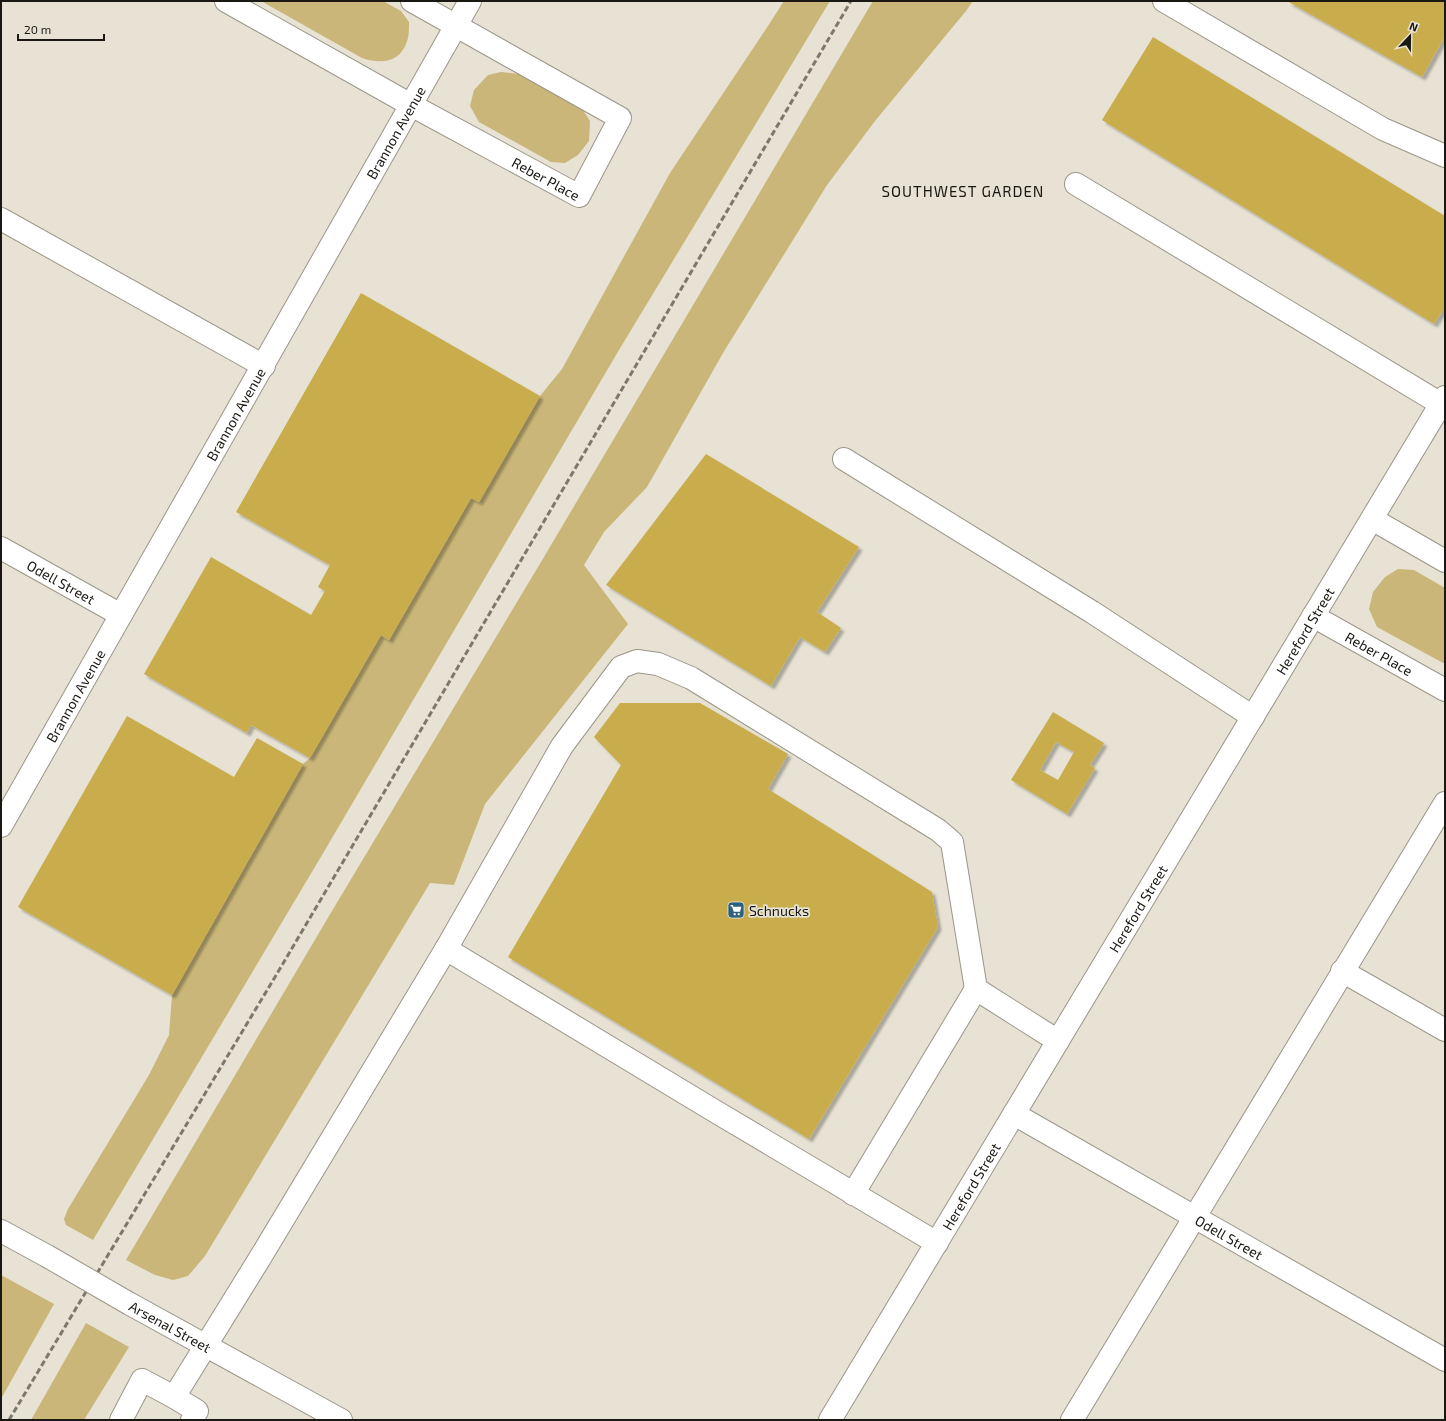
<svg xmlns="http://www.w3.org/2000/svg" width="1446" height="1421" font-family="'Exo 2',sans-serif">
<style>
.green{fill:#c9b678}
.building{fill:#c9ac4b;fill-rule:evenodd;filter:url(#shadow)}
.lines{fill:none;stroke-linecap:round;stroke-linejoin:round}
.minor-casing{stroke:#9a9688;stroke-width:24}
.major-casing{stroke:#9a9688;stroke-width:24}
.minor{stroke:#fff;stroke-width:22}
.major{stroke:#fff;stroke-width:22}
.rail{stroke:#7b786e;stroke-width:3;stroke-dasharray:6 3;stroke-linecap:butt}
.major-bridge-casing{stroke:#9a9688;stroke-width:24;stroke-linecap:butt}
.major-bridge{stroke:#fff;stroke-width:22}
.labels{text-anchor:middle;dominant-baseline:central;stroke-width:3.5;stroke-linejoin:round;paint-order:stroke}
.street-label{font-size:14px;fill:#1a1813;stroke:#e7e2d3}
.poi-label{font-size:14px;fill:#1a1813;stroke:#e7e2d3;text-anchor:start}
.neighbourhood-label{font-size:15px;letter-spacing:1px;fill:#1a1813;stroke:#e7e2d3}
</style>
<defs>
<filter id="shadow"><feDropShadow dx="3.5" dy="3.5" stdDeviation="1" flood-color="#0004"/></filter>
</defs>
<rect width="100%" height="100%" fill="#e7e2d3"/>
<path class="green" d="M261 1H383L401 11 409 22C409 27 409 33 408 38 402 62 383 65 362 58Z
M784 1H830L619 350 322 855 93 1240 66 1225 64 1219 68 1209 149 1075 169 1035 172 995 303 764 310 758 381 635 389 640 471 498 479 502 540 396 562 369 670 173 766 29Z
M873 1H973L966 11 875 121 827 185 723 353 647 487 604 532 584 565 628 624 485 804 454 885 430 883 205 1256 188 1276 173 1280 155 1275 126 1260 329 916 541 562Z
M501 72 520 74 581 107 590 121 589 141 578 155 565 163 551 162 479 122 470 106 474 90 488 75Z
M1398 569 1414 570 1445 588V664L1377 627 1369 609 1373 592 1385 577Z
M1 1275 54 1304 1 1399Z
M86 1323 129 1347 84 1420H31Z"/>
<path class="building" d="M1287 1H1445V36L1422 77Z
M1153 37 1445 216V307L1434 324 1102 120Z
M361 293 540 396 479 502 471 498 389 640 381 635 310 758 251 725 247 733 144 674 211 557 311 615 325 591 318 587 330 565 236 512Z
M706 454 859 547 817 612 841 628 825 652 800 637 771 686 606 585Z
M620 703H700L788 754 768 789 932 892 938 927 809 1139 508 957 621 765 594 737Z
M1053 712 1104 743 1090 765 1095 768 1067 814 1011 780ZM1056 742 1074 752 1058 780 1040 770Z
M127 716 234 777 257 738 303 764 172 995 18 907Z"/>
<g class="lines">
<g class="minor-casing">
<g id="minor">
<path id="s1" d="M226 1 411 105 579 196 620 118 412 1"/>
<path d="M1164 1 1383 129 1445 156"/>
<path d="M1076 184 1441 404"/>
<path d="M1 219 264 366"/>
<path d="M844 459 1092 612 1253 717"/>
<path d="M1372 519 1445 561"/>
<path id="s2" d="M1 548 121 615"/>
<path id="s3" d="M1313 616 1445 690"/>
<path id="s4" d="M1 826 470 1"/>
<path d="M446 949 718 1113 937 1243"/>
<path d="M1342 971 1445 1030"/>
<path id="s5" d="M1014 1114 1445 1360"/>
<path d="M853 1194 976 989"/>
<path d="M174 1397 197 1411 192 1420"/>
<path d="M121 1420 142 1380 174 1397 260 1258 446 949 562 746 621 667 637 661 658 664 691 678 938 830 952 842 976 989 1058 1041"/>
<path id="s6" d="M830 1420 1445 397"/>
<path d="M1072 1420C1197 1215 1319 1008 1445 803"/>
</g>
</g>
<g class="major-casing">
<g id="major">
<path d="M1 1231 47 1256"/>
<path id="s7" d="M130 1304 341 1420"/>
</g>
</g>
<use href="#minor" class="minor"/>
<use href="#major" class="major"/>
<path class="rail" d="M9 1420 278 972 851 1"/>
<g class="major-bridge-casing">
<path id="major-bridge" d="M47 1256 130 1304"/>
</g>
<use href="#major-bridge" class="major-bridge"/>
</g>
<defs>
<g id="supermarket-square" transform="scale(0.9)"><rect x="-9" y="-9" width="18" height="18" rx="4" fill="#2d627e" stroke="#e7e2d3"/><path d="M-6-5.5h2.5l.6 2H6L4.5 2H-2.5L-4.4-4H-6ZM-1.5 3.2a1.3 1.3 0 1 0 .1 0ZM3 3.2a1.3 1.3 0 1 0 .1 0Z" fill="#fff"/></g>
</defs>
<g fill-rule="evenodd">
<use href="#supermarket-square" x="736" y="910"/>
</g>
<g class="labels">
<g class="street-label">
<text stroke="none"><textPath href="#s4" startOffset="798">Brannon Avenue</textPath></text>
<text stroke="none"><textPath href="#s1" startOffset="366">Reber Place</textPath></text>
<text stroke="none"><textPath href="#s4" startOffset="474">Brannon Avenue</textPath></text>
<text stroke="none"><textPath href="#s2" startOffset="69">Odell Street</textPath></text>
<text stroke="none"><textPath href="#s6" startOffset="921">Hereford Street</textPath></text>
<text stroke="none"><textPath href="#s3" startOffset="76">Reber Place</textPath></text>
<text stroke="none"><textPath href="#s4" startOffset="150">Brannon Avenue</textPath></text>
<text stroke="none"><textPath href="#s6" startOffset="597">Hereford Street</textPath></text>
<text stroke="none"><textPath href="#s6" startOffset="273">Hereford Street</textPath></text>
<text stroke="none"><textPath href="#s5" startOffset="248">Odell Street</textPath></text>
<text stroke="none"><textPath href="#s7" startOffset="46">Arsenal Street</textPath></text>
</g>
<g class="poi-label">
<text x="749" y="910">Schnucks</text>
</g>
<g class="neighbourhood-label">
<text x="963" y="191">SOUTHWEST GARDEN</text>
</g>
</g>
<rect width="1446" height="1421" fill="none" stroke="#1a1813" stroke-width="4"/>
<g transform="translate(1410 36) rotate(22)" stroke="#e7e2d3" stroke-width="3" paint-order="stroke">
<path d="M0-3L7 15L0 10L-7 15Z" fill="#1a1813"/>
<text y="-6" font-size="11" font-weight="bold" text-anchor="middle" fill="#1a1813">N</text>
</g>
<path d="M18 34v6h86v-6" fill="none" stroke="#1a1813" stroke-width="2"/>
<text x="24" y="34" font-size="12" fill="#1a1813" stroke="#e7e2d3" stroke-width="3" paint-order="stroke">20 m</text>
</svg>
